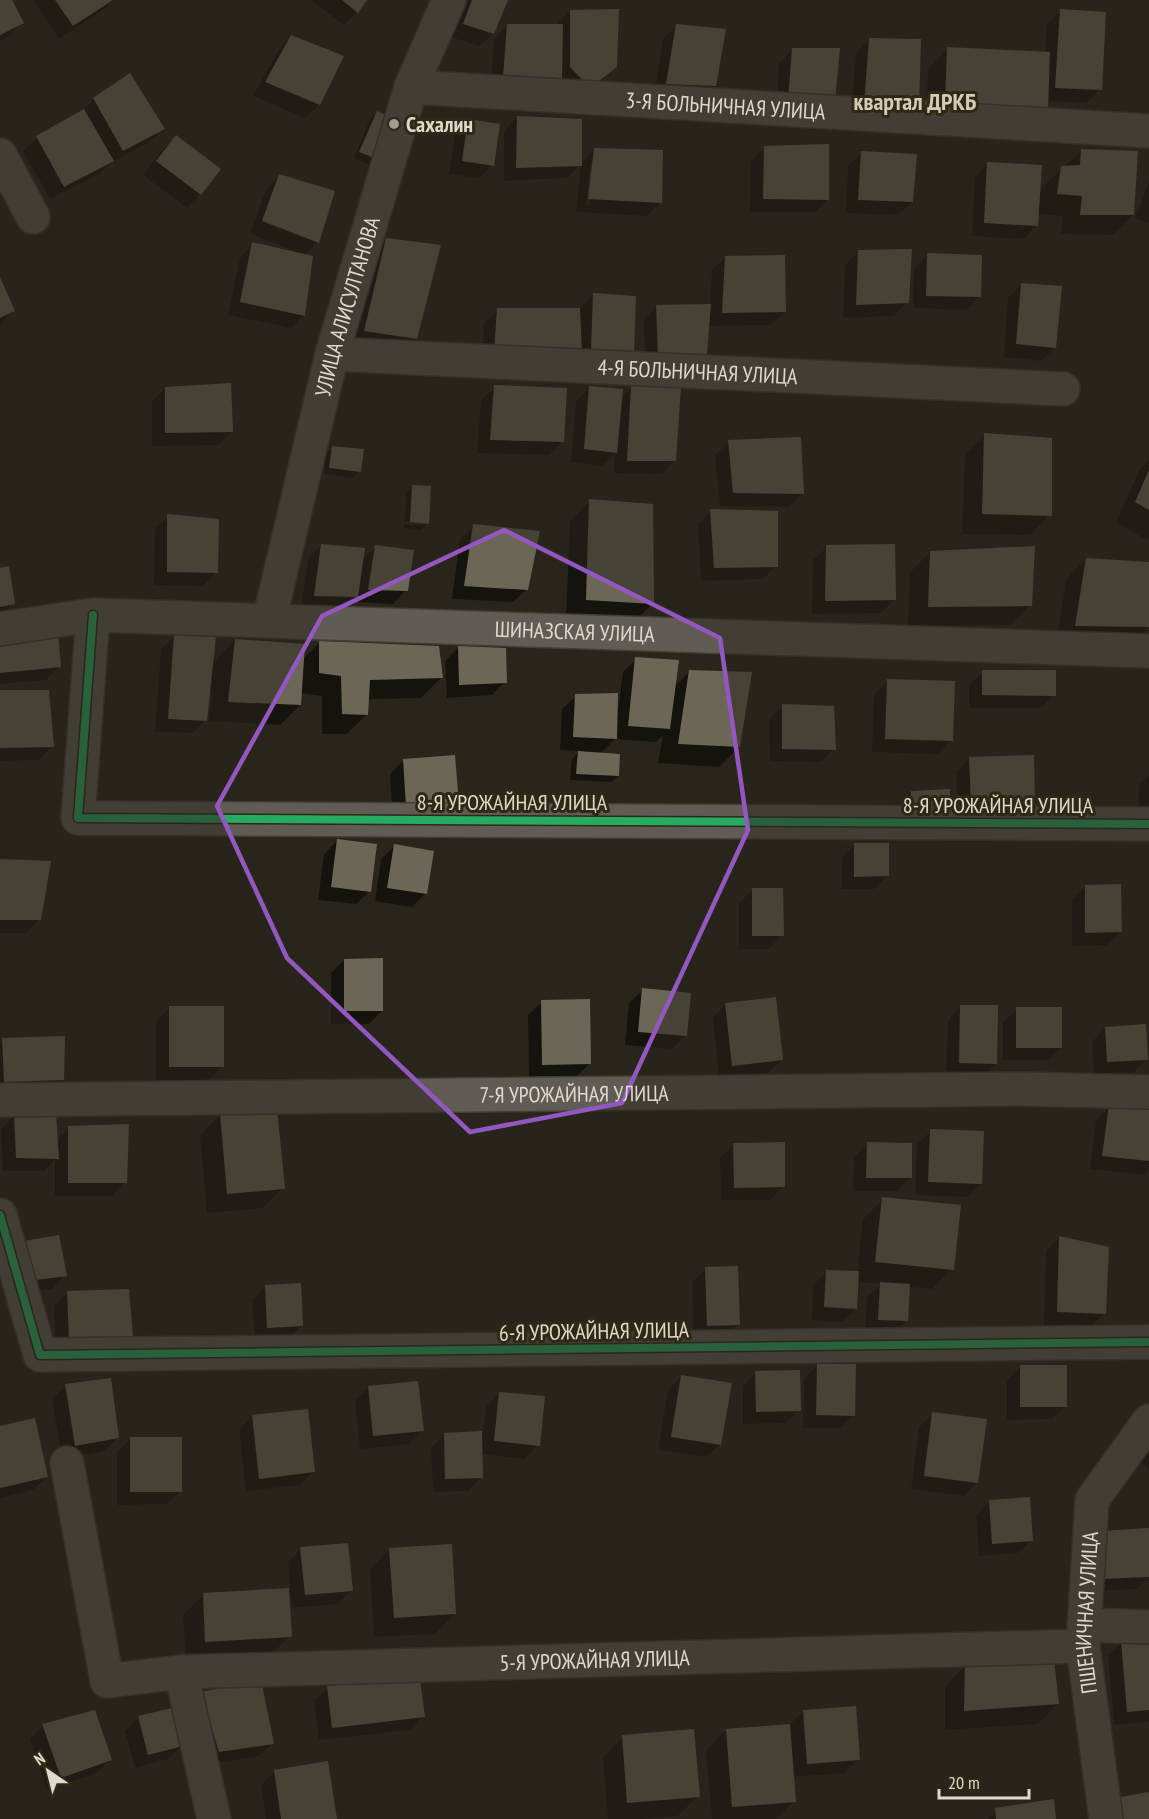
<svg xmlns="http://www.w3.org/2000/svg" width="1149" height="1819" font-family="'PT Sans Narrow',sans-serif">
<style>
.shadow{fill:#0007;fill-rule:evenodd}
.building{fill:#6c6657}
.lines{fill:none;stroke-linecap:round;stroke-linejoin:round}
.minor-casing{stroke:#423f37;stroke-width:36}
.minor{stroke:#605c55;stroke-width:33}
.cycleway-casing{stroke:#2f2815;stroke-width:11}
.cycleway{stroke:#26ab63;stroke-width:8}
.marked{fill:none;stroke:#9457c2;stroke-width:4.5;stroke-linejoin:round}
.poi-dot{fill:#9e9a8f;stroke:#2f2815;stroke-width:2}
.labels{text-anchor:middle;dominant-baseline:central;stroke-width:6;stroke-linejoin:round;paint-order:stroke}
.street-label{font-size:22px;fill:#ddd9cd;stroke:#2f2815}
.poi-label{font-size:22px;font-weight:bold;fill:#ddd9cd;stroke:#2f2815;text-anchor:start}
.neighbourhood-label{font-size:24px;font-weight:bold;fill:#d4cbb4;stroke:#2f2815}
</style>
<rect width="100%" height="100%" fill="#29251b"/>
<path class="shadow" d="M0 0H10L22 23 9 36 0 41Z
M33 0H114L107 7 59 39Z
M311 0H365L357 12 344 25Z
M465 0H506L493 33 480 46 450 37Z
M570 11 616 66 602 80 576 100 490 90 494 39 508 25H556Z
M1061 11 1100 89 1087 103 1047 101 926 125 928 69 948 49 1045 53 1047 24Z
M676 26 715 86 701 99 654 96 663 39Z
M291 37 342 57 319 105 305 118 253 96 278 51Z
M870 39 920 41 851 119 856 53Z
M793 50H838L776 113 779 63Z
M130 75 163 129 149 142 110 163 99 174 50 199 23 151 37 138 81 113 94 99Z
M377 113 375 158 369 165 354 158 370 119Z
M517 117 580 164 595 149 661 202 647 216 576 212 581 164 567 178 504 181V131ZM591 161H594L589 207 586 206Z
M469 121 493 165 479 178 449 174 455 134Z
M176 137 219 170 200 194 187 208 143 175 162 150Z
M765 147 828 199 815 212H750L751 161Z
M1081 151 1133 215 1113 235 1061 234 1063 216 1038 214 1037 225 1024 239 972 236 975 177 988 164 1039 190Z
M861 153 912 202 898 215 846 213 848 166Z
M279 176 318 242 304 256V315L291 328 228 315 240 257 253 244 294 253V251L250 234 266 189Z
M1149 182V223L1135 218Z
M387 239 416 338 396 359 345 350 367 259Z
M858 252 907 302 894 316 843 318 845 265Z
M927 255 979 297 966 310 913 308 914 268Z
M726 257 785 312 771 325 707 326 705 354 692 367 645 368 644 320 657 306 710 305 712 270Z
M0 280 14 310 0 324Z
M1021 284 1055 348 1041 361 1004 357 1008 298Z
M593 294 620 365H482L484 323 498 310 580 309Z
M495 387 562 442 549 455 477 453 481 400Z
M632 387 675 460 662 474 614 473 615 453 602 466 571 462 576 401 589 388 620 399Z
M165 388 232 432 218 445 152 446V402Z
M985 435 1050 515 1030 535 962 534 965 455Z
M729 442 803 493 789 507 720 506 715 455Z
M332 448 360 471 353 478 324 474 326 454Z
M1149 460V537L1146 540 1116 522 1140 469Z
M413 486 427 523 421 530 404 528V524L423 525V522L405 521 406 493Z
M590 501 652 604 632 624 566 619 570 521Z
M711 511 776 566 763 579 701 581 698 524Z
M168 516 217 572 203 586 154 585 155 529Z
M474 526 527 589 513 602 452 599 460 539Z
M321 545 362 560 376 546 406 590 393 604 356 602 357 596 343 610 301 609 308 559Z
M827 547 894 600 881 613 812 614 813 560Z
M930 552 1030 605 1010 625 908 626 910 572Z
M1086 559 1149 564V627L1130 646H1056L1066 579Z
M0 569 13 603 0 617Z
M175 635 212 664 235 640 303 659 320 642 441 678 421 698 368 699 367 714 347 734H322V696L301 693 300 705 280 725 209 721 212 692H209L206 720 193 733 155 732 161 649Z
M0 640 59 667 46 680 0 684Z
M459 647 505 682 492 695 447 698 445 661Z
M636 659 674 687 690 671 739 747 719 767 658 763 663 735 656 742 615 739 600 754 618 776 611 782 570 780 572 759 580 751 560 750 562 709 576 696 618 711 623 672Z
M983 672 1054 695 1041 708H969V685Z
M888 681 951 740 938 754 872 752 874 694Z
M0 692 52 746 39 760 0 761Z
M783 706 834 749 821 762 770 761 769 719Z
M454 756 394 834 390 774 403 761Z
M970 758 1034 803 1020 817 958 819 956 772Z
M1149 775V820L1138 819 1139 785Z
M948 791 905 817V799L911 792Z
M338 840 370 891 356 904 318 900 324 854Z
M855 844 887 876 874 889H842V858Z
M395 846 426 893 412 907 375 901 381 859Z
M0 861 40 919 26 933H0Z
M1085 887 1120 932 1107 945 1072 946V900Z
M752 890 782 935 769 949H739V903Z
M344 960 382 1011 369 1024H331V973Z
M643 990 686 1035 672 1049 625 1045 629 1003Z
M542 1002 590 1063 576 1077H529L528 1015Z
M726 1004 781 1060 768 1073 719 1078 713 1017Z
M961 1006 996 1064 982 1077 946 1076 948 1020Z
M169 1008 223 1066 209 1080H156V1021Z
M1017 1009 1061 1047 1048 1060H1003V1022Z
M1105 1028 1147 1059 1133 1073 1094 1075 1092 1042Z
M2 1039 62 1079 49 1093 0 1095V1041Z
M1109 1107 1149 1112V1170L1144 1175 1090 1169 1096 1120Z
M14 1115 56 1140 69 1128 125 1182 112 1196H55V1160L44 1171H3L1 1129Z
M220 1115 283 1188 263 1208 207 1213 200 1135Z
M931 1131 981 1183 967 1197 915 1195 917 1144Z
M734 1144 784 1186 770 1200H721L720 1158Z
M867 1144 910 1178 897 1191H853L854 1157Z
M883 1199 952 1269 932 1289 909 1287 907 1320 893 1334 865 1332 867 1297 881 1284 857 1282 856 1308 842 1322 812 1320 813 1285 827 1271 857 1273 863 1219Z
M1059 1237 1104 1313 1091 1327 1044 1325 1046 1251Z
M12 1256 65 1275 52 1289 23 1293Z
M706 1269 738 1324 725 1338 694 1339 692 1282Z
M265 1287 302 1325 288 1339 255 1341 252 1300Z
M68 1292 131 1336 118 1350 56 1353 54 1306Z
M817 1365 853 1415 840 1428H803L804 1379Z
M1020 1367 1066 1406 1052 1419 1007 1420V1380Z
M756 1372 799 1410 786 1423 743 1424V1386Z
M682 1376 720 1444 706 1457 658 1450 668 1390Z
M66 1386 118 1438 104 1451 62 1459 52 1399Z
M369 1387 422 1430 409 1444 360 1449 355 1401Z
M500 1393 538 1445 525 1459 481 1454 482 1477 468 1491 433 1492 431 1448 445 1434 483 1433 486 1407Z
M933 1414 977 1482 964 1496 911 1489 919 1427Z
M252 1416 313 1472 300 1485 246 1491 239 1430Z
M0 1427 47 1477 33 1490 0 1498Z
M131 1439 181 1491 167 1504 117 1505V1452Z
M1149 1442V1469L1135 1457Z
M989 1502 1032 1540 1018 1553 979 1556 976 1515Z
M1148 1529 1149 1578 1137 1589 1087 1591Z
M301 1549 351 1591 338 1604 292 1608 290 1592H288L290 1636 270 1656 186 1661 183 1615 203 1595 290 1590 288 1562Z
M390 1549 455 1614 435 1634 374 1637 370 1569Z
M1121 1643H1149V1722L1114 1725 1108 1656Z
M965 1666 1058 1704 1038 1724 945 1730V1686Z
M328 1688 423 1716 410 1730 319 1740 314 1701Z
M201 1693 273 1743 259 1756 205 1765Z
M804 1711 858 1760 845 1773 792 1777 794 1801 776 1819H712L706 1750 726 1730 789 1725Z
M139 1717 182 1746 168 1759 135 1768 125 1731Z
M43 1725 110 1759 97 1773 47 1790 30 1739Z
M623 1737 698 1796 678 1816 645 1819H608L603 1757Z
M274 1772 336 1819H266L261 1785Z
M996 1810 1055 1819H987Z"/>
<path class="building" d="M0 0H12L24 23 0 35Z
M55 0H113L73 26Z
M342 0H367L358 13Z
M472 0H508L494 34 463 24Z
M619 9 617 67 590 88 570 67V10Z
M1060 9 1106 12 1102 90 1055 88Z
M507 24H563L562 82 503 77Z
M676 24 726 29 716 86 666 84Z
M291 35 344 56 320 105 265 82Z
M869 38 921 39 919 108 864 106Z
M947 47 1050 52 1048 110 945 106Z
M792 48H840L835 101 788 100Z
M130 73 165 129 123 151 93 98Z
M84 109 114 161 64 187 36 136Z
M377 111 394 119 377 159 359 152Z
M517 116 582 119V166L516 168Z
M468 119 500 124 494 166 462 161Z
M176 135 221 169 201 195 156 161Z
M829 144V200L763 199 764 146Z
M594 148 663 150 662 203 588 199Z
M1081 149 1138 151 1134 215H1080L1082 196 1057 194 1061 166 1080 165Z
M861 151 917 154 913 202 858 200Z
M987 162 1042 165 1038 226 984 223Z
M279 174 335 191 319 243 262 221Z
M386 238 441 245 417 339 364 331Z
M252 242 313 256 305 316 240 302Z
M912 249 909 303 856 305 858 250Z
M927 253 982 255 981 297 926 296Z
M785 255 786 312 722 313 725 256Z
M0 277 15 311 0 318Z
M1021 283 1062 286 1056 348 1016 344Z
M593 293 636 296 634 353 591 350Z
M711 304 707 354 658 355 656 305Z
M497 308H580L582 354 494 352Z
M231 383 233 432 165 433V387Z
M494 385 567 388 564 442 490 440Z
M589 386 623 389 617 453 584 449Z
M631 386 681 387 676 461H627Z
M984 433 1052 438V516L982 514Z
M801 437 804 494 733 493 728 440Z
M332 446 364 449 361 472 329 468Z
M1149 470V510L1135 502Z
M412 485 431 486 429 524 410 522Z
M589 499 653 504 654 604 586 600Z
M710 509 778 511V567L714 568Z
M167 514 219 519 218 573 167 572Z
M473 524 540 531 528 590 464 586Z
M321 544 365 548 358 597 314 596Z
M895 544 896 600 825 601 826 545Z
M375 545 414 550 408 591 368 590Z
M1035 546 1032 606 928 607 930 551Z
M1086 558 1149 562V627L1075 626Z
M9 566 15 604 0 607V568Z
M58 632 61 667 0 673V639Z
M174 634 216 636 207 721 168 719Z
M235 639 305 644 301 705 228 702Z
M319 641 439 646 443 678 370 680 368 715 342 714 341 676 319 673Z
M458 646 506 648 507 683 459 685Z
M635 657 679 660 670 729 628 726Z
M689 670 752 672 740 747 678 744Z
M982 670H1056V696L982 695Z
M887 679 955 681 953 741 885 739Z
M0 690H49L54 747 0 748Z
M618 693 617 739 573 737 575 694Z
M782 704 834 706 836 750 782 749Z
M578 751 620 754 619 776 576 774Z
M455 755 460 817 407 822 403 759Z
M1034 755 1035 804 971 806 969 757Z
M950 789V810L911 812V791Z
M337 839 377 844 371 892 331 887Z
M854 843H889V876L854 877Z
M394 844 434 851 427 894 387 888Z
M0 859 51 861 41 920H0Z
M1121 884 1122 932 1085 933V885Z
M752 888H783L784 936H752Z
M383 958V1011H344V959Z
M642 988 691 993 687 1036 638 1032Z
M776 997 783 1060 732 1066 725 1003Z
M590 999 591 1064 542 1065 541 1000Z
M960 1005H998L997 1064 959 1063Z
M169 1006H224V1067H169Z
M1016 1007H1062V1048H1016Z
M1146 1024 1148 1060 1107 1062 1105 1027Z
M65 1036 64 1080 4 1082 2 1038Z
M1109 1105 1149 1110V1161L1102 1156Z
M277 1108 285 1189 227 1194 220 1113Z
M56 1113 59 1159 16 1158 14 1114Z
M129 1124 127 1183H68V1126Z
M930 1129 984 1131 982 1184 928 1182Z
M785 1142V1187L734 1188 733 1143Z
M867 1142 912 1143V1178H866Z
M882 1197 961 1205 954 1270 875 1262Z
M59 1235 67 1276 36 1280 24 1241Z
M1059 1236 1109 1247 1106 1314 1057 1312Z
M738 1266 740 1325 707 1326 705 1267Z
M826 1270 859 1271 857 1309 824 1307Z
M880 1282 910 1284 908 1321 878 1320Z
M301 1283 303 1326 267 1328 265 1285Z
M129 1289 133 1337 69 1340 67 1291Z
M817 1364H856L855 1416 816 1415Z
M1020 1365H1067V1407H1020Z
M800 1370 801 1411 756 1412 755 1371Z
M681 1375 732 1383 721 1445 671 1437Z
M111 1378 119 1438 75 1446 65 1384Z
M418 1381 424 1431 373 1436 368 1386Z
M499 1392 545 1396 540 1446 494 1441Z
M308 1409 315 1472 259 1479 252 1415Z
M932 1412 987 1419 978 1483 924 1476Z
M35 1418 48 1477 0 1488V1426Z
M482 1431 483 1478 445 1479 444 1433Z
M130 1437H182V1492H130Z
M1030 1497 1033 1541 992 1544 989 1500Z
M1149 1528V1577L1100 1579 1101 1531Z
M348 1543 353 1591 305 1595 300 1547Z
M452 1544 456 1614 394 1618 389 1548Z
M289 1588 292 1637 205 1642 203 1593Z
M1121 1641 1149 1642V1710L1127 1712Z
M1054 1659 1059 1704 964 1711 965 1664Z
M420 1679 425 1717 332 1728 327 1686Z
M261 1680 274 1744 219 1752 201 1692Z
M856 1706 860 1760 807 1764 803 1710Z
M172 1708 183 1746 148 1755 138 1716Z
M95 1710 112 1760 61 1778 42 1724Z
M790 1724 796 1802 732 1807 726 1729Z
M694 1729 700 1797 627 1803 622 1735Z
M328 1761 337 1819H281L274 1770Z
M1149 1792V1819H1118L1115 1798Z
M1054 1799 1056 1819H996L995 1808Z"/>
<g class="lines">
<g class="minor-casing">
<g id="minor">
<path id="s1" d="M411 87 1149 131"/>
<path d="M0 155 33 217"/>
<path id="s2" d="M332 354 1063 389"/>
<path d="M93 615 78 818 1149 824"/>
<path id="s3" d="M269 621 332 354 411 87 449 0"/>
<path id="s4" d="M0 629 93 615 1149 651"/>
<path id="s5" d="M0 1100 1021 1089 1149 1092"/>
<path d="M0 1215 40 1355 1149 1342"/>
<path id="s6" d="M67 1463 107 1681 181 1672 1083 1646"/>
<path d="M1084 1625 1149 1627"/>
<path d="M181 1672 214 1819"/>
<path id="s7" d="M1106 1819 1083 1646 1092 1500 1149 1421"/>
</g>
</g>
<use href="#minor" class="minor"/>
<g class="cycleway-casing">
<path id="cycleway" d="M93 615 78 818 1149 824
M0 1215 40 1355 1149 1342"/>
</g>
<use href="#cycleway" class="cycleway"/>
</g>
<path d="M0 0H1149V1819H0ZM504 530 720 638 748 830 622 1103 470 1132 287 958 217 806 322 616Z" fill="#29251b" fill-opacity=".55" fill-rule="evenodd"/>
<path class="marked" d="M504 530 720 638 748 830 622 1103 470 1132 287 958 217 806 322 616Z"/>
<circle class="poi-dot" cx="394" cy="124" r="6"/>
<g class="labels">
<g class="street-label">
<text stroke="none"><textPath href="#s1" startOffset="315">3-Я БОЛЬНИЧНАЯ УЛИЦА</textPath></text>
<text stroke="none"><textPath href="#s3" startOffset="324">УЛИЦА АЛИСУЛТАНОВА</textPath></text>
<text stroke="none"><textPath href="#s2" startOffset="366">4-Я БОЛЬНИЧНАЯ УЛИЦА</textPath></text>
<text stroke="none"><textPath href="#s4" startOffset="576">ШИНАЗСКАЯ УЛИЦА</textPath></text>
<text x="512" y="802">8-Я УРОЖАЙНАЯ УЛИЦА</text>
<text x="998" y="805">8-Я УРОЖАЙНАЯ УЛИЦА</text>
<text stroke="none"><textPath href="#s5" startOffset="574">7-Я УРОЖАЙНАЯ УЛИЦА</textPath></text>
<text transform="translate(594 1331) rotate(-1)">6-Я УРОЖАЙНАЯ УЛИЦА</text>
<text stroke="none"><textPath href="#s7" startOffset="208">ПШЕНИЧНАЯ УЛИЦА</textPath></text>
<text stroke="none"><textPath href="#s6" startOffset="710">5-Я УРОЖАЙНАЯ УЛИЦА</textPath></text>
</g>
<g class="poi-label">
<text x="406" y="124">Сахалин</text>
</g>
<g class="neighbourhood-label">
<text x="915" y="101">квартал ДРКБ</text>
</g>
</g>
<g transform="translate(48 1771) rotate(325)" stroke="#2f2815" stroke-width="4.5" paint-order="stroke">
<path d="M0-4.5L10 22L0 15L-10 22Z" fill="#ddd9cd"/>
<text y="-9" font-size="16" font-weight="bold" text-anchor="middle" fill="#ddd9cd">N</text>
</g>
<path d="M939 1789v9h90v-9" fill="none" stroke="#ddd9cd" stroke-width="3"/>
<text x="948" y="1789" font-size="18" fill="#ddd9cd" stroke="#2f2815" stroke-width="4.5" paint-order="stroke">20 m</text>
</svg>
